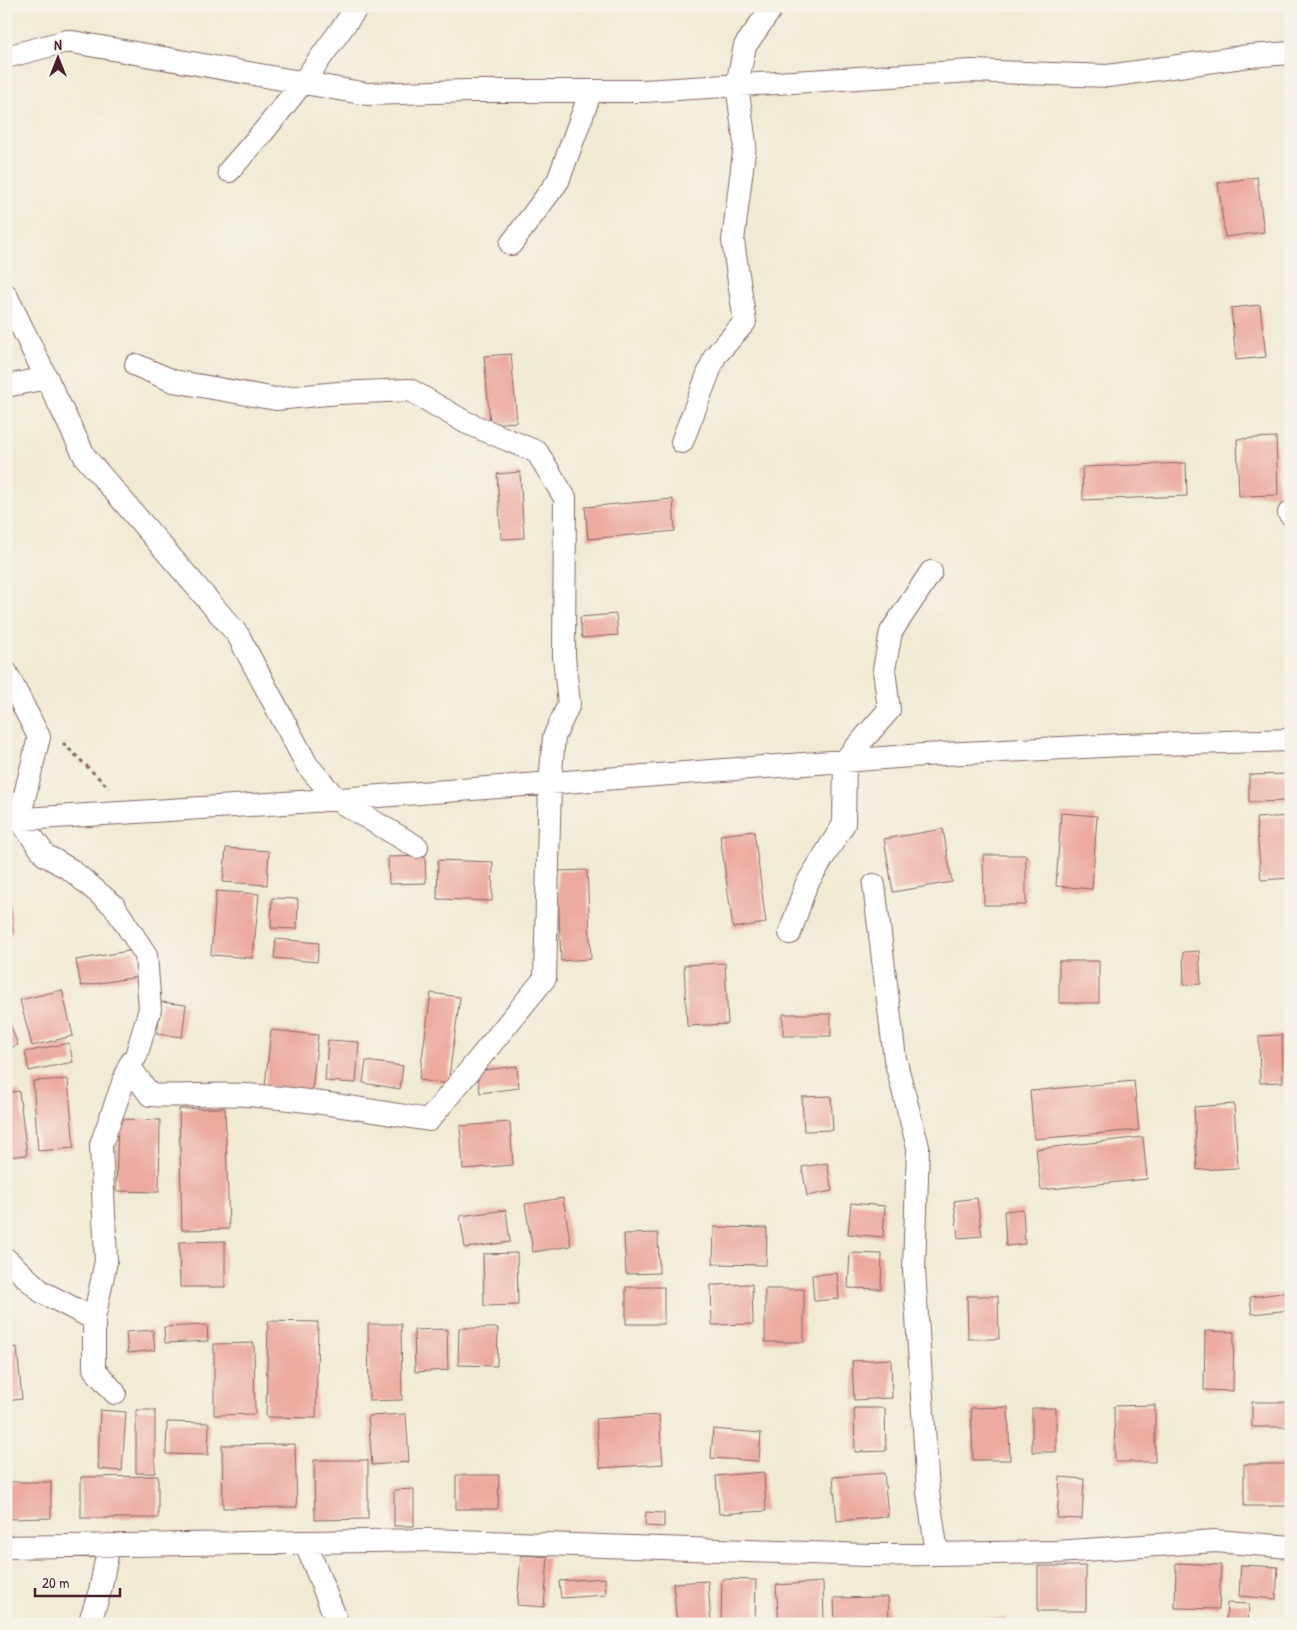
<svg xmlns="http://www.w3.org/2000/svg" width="1297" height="1630" font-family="'Patrick Hand',sans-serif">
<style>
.building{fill:#ecaaa0}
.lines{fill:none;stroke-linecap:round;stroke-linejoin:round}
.street-casing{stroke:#846666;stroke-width:24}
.path{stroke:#846666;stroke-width:3;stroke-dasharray:4 4;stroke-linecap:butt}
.street{stroke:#fff;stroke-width:22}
</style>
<rect width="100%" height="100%" fill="#f7f3e8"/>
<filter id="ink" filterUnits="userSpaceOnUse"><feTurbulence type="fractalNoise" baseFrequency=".02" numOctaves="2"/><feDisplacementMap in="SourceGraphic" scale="10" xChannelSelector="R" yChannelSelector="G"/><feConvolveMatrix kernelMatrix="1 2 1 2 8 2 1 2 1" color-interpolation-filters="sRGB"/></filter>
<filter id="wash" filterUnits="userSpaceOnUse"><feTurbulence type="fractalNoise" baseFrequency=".0096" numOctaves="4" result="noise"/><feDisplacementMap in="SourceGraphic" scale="20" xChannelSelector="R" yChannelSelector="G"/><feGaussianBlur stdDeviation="1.12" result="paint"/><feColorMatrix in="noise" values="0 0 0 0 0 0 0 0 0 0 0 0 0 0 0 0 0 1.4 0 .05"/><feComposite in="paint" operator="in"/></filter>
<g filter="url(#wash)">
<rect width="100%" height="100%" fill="#f1ebd4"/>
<g id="blocks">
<path class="building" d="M1257 177 1264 232 1225 237 1218 183Z
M1260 305 1266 357 1236 360 1231 308Z
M511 354 517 422 490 424 484 356Z
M1276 437 1278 495 1239 496 1237 439Z
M1186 463 1187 496 1083 500 1082 467Z
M520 472 524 538 501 539 497 474Z
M673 499 675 531 588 539 585 507Z
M616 614 618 635 582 638 580 617Z
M1291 774V801L1249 802V775Z
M1061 813 1097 816 1092 889 1056 886Z
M1291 816V878L1261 880 1256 818Z
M943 829 952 882 893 892 884 839Z
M754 831 766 923 733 928 720 835Z
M226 848 269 851 267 885 223 882Z
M983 855H1026V905H984Z
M425 856 426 883 389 884 388 857Z
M438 860 493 862 492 901 437 899Z
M587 870 591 959 561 961 557 871Z
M6 891H9L13 934 6 935Z
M216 891 259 894 253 958 211 955Z
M272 898 298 899 297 929 271 928Z
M276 939 319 943 317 962 274 958Z
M134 950 138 977 81 986 76 960Z
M1199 951 1201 984 1184 985 1183 952Z
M1059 961H1099V1003H1059Z
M725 963 728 1024 687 1026 684 965Z
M62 990 73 1036 32 1046 20 1000Z
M431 993 460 997 448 1084 419 1080Z
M161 1002 186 1005 182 1037 157 1034Z
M6 1014 18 1045 6 1049Z
M783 1014H831V1036H783Z
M271 1030 318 1035 312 1091 265 1086Z
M1282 1035 1283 1082 1260 1083 1259 1036Z
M328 1040 359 1042 356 1083 325 1081Z
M69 1043 73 1062 29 1071 25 1052Z
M366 1061 403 1066 400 1089 363 1083Z
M517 1066 519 1088 480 1093 477 1071Z
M68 1079 74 1148 38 1151 33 1081Z
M1134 1081 1139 1130 1034 1139 1030 1091Z
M19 1091 27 1155 6 1157V1093Z
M831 1096 833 1130 804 1131 802 1097Z
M1234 1104 1238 1168 1197 1170 1194 1107Z
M225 1108 229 1229 182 1230 179 1109Z
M118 1119 160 1120 159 1192 116 1191Z
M510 1122 513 1165 463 1169 460 1126Z
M1143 1137 1147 1179 1041 1190 1036 1149Z
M827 1163 832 1191 807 1196 802 1167Z
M563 1198 571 1246 533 1252 525 1204Z
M977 1198 982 1236 958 1238 954 1201Z
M851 1203 885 1206 883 1237 848 1234Z
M1023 1209 1025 1244 1006 1246 1004 1211Z
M506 1210 510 1242 465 1248 460 1216Z
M714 1227 767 1228 766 1265 713 1264Z
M658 1233 659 1273 626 1274 624 1234Z
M225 1241V1287H180L179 1242Z
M517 1253 518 1305 484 1306 483 1254Z
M850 1253 882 1254 881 1289 848 1288Z
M837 1273 839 1299 814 1301 812 1275Z
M752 1284 753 1324 712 1325 711 1285Z
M626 1287H664V1324H626Z
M765 1289H804V1342H765Z
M1291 1292V1310L1252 1314 1250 1297Z
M967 1296H998L999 1339H968Z
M268 1321 318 1322 316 1418 266 1417Z
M368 1324H401L402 1400 369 1401Z
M207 1325 208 1341 165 1343 164 1327Z
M459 1328H498L497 1366 458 1365Z
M447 1329 448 1370 415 1372 414 1330Z
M153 1330 155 1350 128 1353 126 1332Z
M1205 1331 1234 1332 1233 1391 1204 1390Z
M254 1343 255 1414 214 1415V1344Z
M17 1347 22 1399 6 1401V1348Z
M891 1359 892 1398 854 1400 852 1361Z
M1252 1402H1291V1427H1252Z
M1155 1405V1462H1115L1114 1406Z
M1008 1407 1010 1460H973L971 1408Z
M854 1408H885L886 1451 855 1452Z
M1032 1408H1056V1452H1032Z
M100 1410 126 1412 122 1471 98 1469Z
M136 1410H155V1473H136Z
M406 1414 409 1462 372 1465 368 1416Z
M659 1415 663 1464 600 1468 596 1419Z
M167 1422 209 1423 208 1455 166 1454Z
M713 1429 761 1433 759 1461 711 1458Z
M295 1444 297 1507 223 1508 222 1445Z
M314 1460H368V1519L315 1520Z
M1244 1464H1291V1506H1244Z
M764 1472 766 1511 719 1514 716 1476Z
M884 1473 888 1517 837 1521 833 1477Z
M456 1475H499L498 1509H456Z
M158 1476V1518H81V1477Z
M1060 1477 1084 1479 1082 1519 1057 1518Z
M6 1482H51V1518L6 1519Z
M414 1489V1526H394V1490Z
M646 1512 664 1513V1527L645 1526Z
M521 1555 548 1557 544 1607 517 1605Z
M1176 1563 1221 1565 1219 1609 1175 1608Z
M1241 1565 1278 1567 1276 1599 1239 1596Z
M1038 1566H1086V1611H1038Z
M605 1578 606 1595 561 1598 559 1581Z
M722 1579 756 1580 755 1624H721Z
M708 1581 711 1624H677L673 1583Z
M823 1582 824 1624H779L776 1585Z
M888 1597 889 1624H835L834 1598Z
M1227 1603 1249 1604 1248 1624H1226Z
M981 1618H1006V1624H981Z"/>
</g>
</g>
<g filter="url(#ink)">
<use href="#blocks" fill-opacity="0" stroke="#846666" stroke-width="1"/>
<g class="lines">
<g class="street-casing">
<path id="street" d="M6 57 67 41 367 94 468 91H644L972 71 1108 76 1249 56 1291 53
M229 171 264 131 303 82 358 6
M511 244 558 181 591 91
M6 295 85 457 238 635 307 765 337 800 417 847
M6 386 47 378
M682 442 715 356 745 322 733 241 745 144 737 85 745 46 773 6
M1289 513 1291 515
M6 672 39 737 19 819 45 855 71 870 114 906 146 955 150 1009 136 1056 129 1066 150 1095C182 1097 214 1093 246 1095 307 1099 368 1110 429 1120L545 978 550 783 554 737 569 704 564 657 565 498 537 452 465 422 410 390 338 393 276 399 173 381 136 365
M7 820 300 802 923 755 1122 745 1291 740
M874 885 895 1059 918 1147 914 1269 928 1492 937 1553
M790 933 806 885 844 824 845 760 889 710 884 669 891 632 931 572
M6 1259 42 1292 94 1319
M115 1393 94 1369V1319L106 1261 101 1145 129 1066
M305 1542 338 1624
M6 1547 427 1540 869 1555 1056 1552 1215 1541 1291 1547
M89 1624 100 1591 109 1545"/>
</g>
<path class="path" d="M63 743 109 788"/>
<use href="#street" class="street"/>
</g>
</g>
<rect width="1297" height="1630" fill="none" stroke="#f7f3e8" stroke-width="25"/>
<g transform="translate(58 58)" stroke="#f7f3e8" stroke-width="4" paint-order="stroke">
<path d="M0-4L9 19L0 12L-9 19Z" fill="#4a1f2b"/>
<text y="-8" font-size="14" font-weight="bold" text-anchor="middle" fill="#4a1f2b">N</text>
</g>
<path d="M35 1588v8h85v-8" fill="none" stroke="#4a1f2b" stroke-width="2.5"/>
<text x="42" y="1588" font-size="15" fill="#4a1f2b" stroke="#f7f3e8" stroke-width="4" paint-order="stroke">20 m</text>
</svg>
